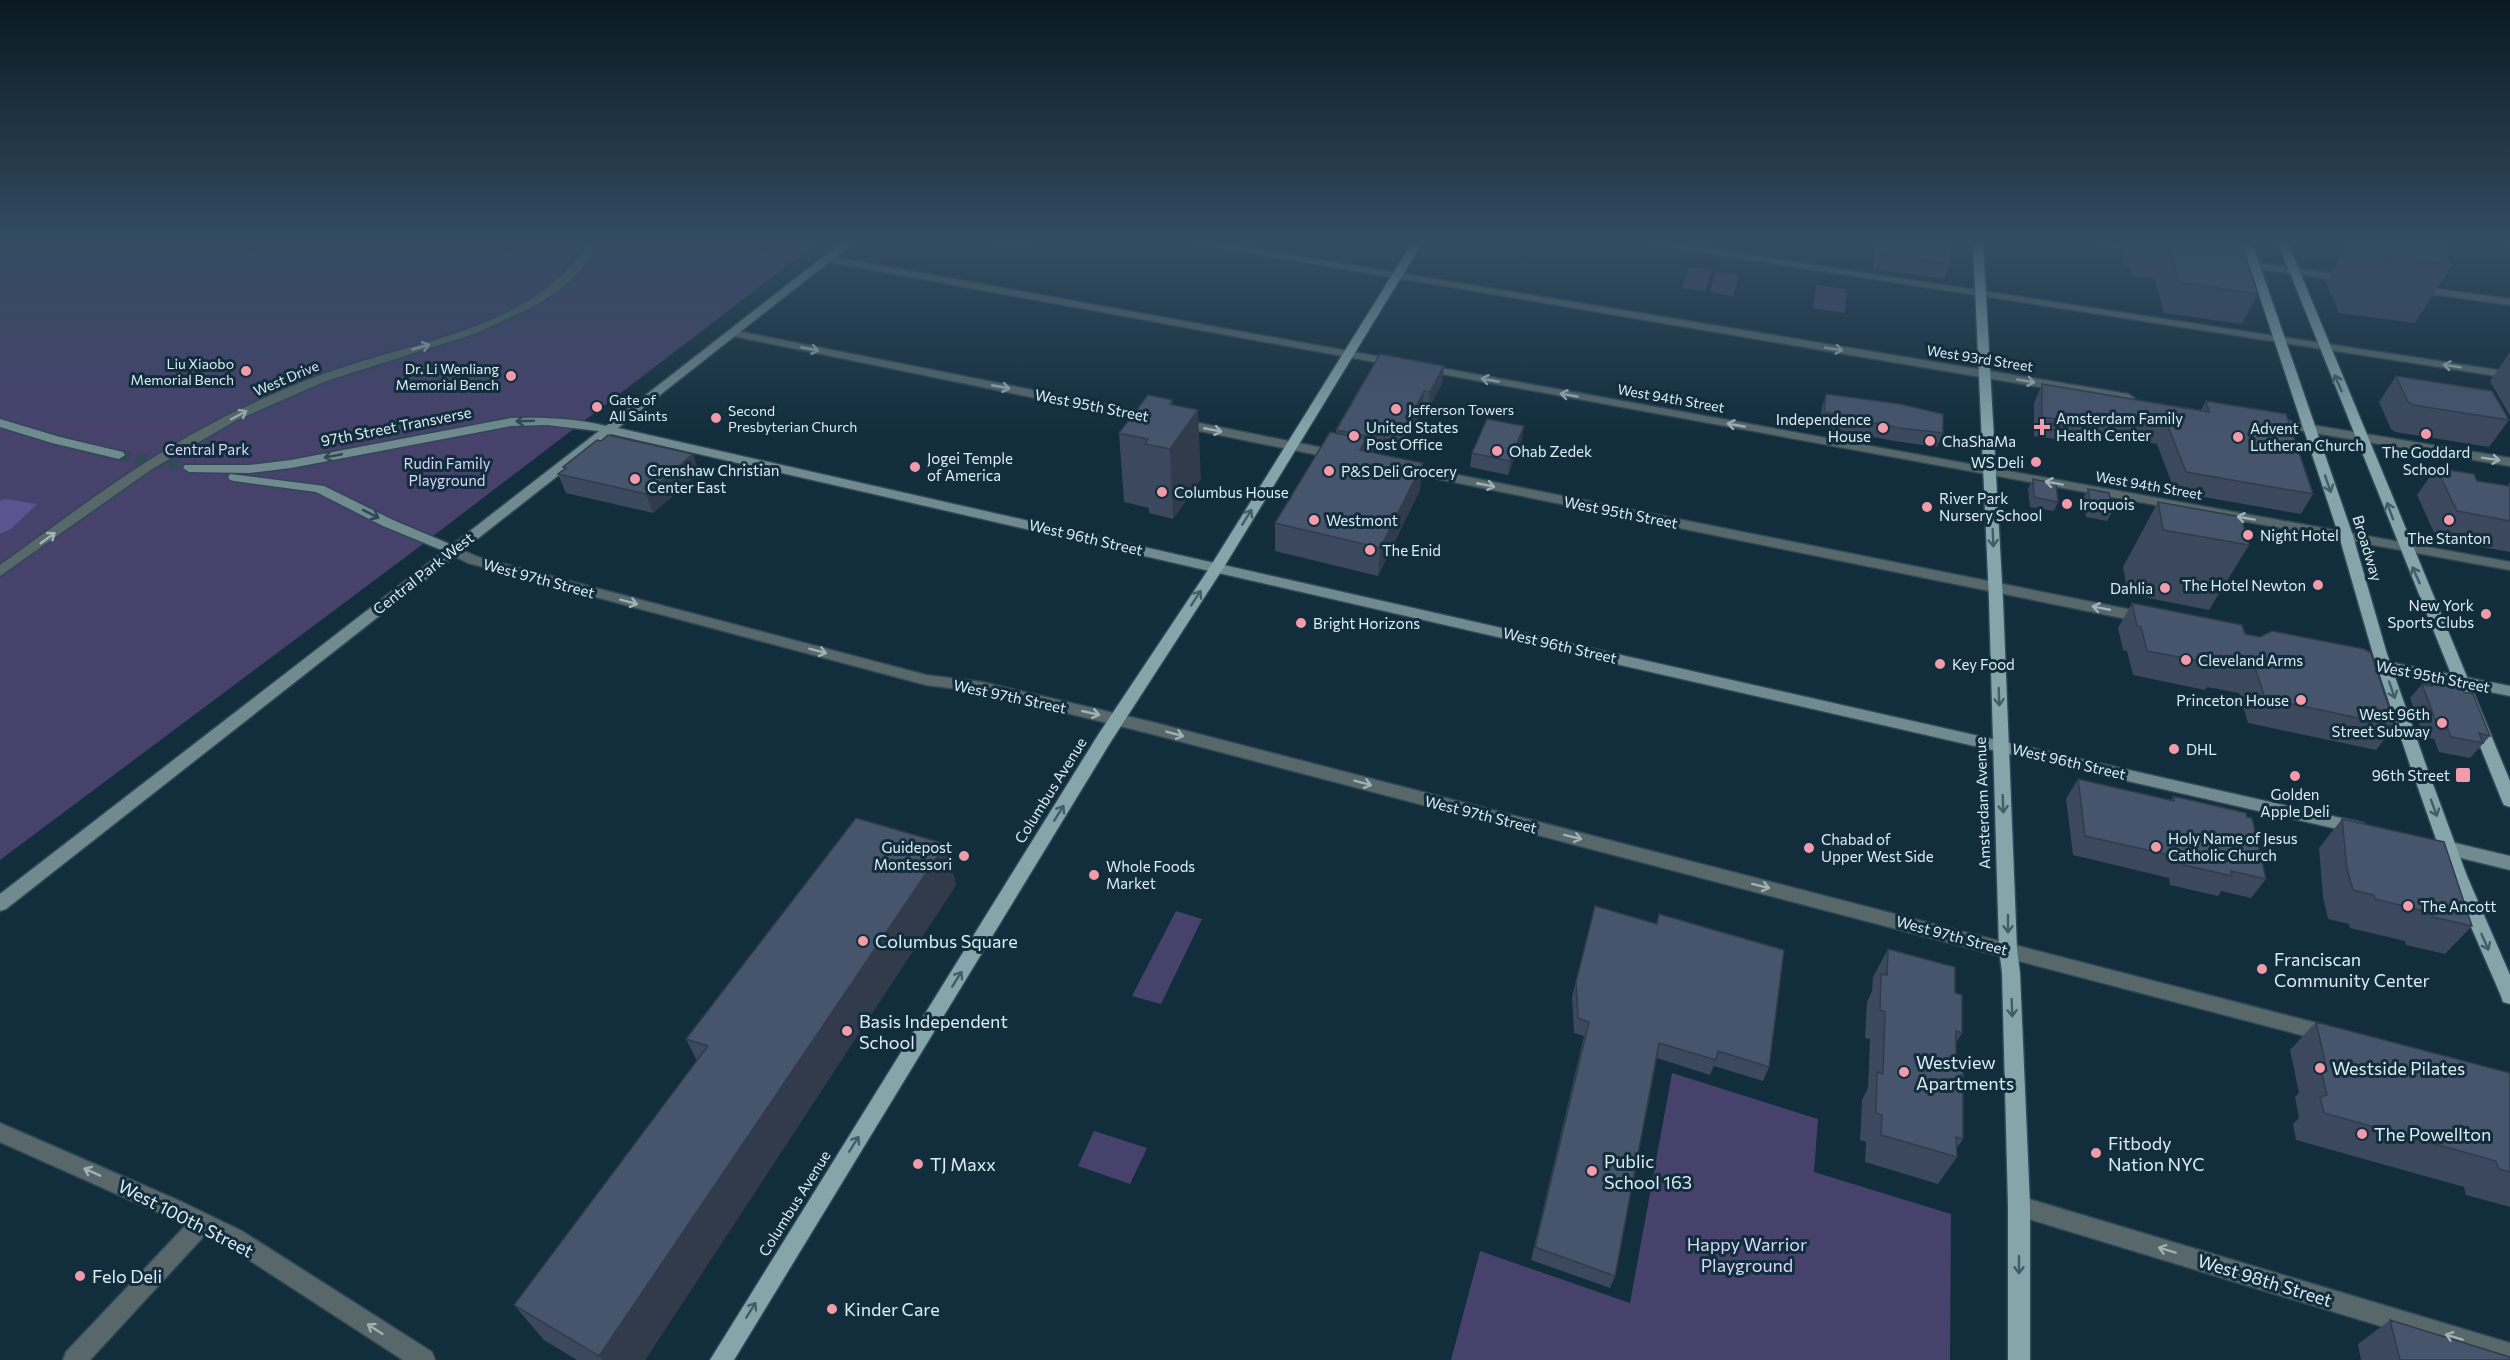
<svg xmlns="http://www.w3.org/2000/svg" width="2510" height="1360" font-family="Commissioner,sans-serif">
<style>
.green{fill:#47426c}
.forest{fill:#5c5491}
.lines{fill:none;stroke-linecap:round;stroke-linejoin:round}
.secondary-tunnel{stroke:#304a58;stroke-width:11;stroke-dasharray:11 6;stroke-linecap:butt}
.street-casing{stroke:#2e4856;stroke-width:3}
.secondary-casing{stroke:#2e4856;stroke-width:3}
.primary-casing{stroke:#2e4856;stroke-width:3}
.street{fill:#58686a;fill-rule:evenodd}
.secondary{fill:#718a8f;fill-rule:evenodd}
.primary{fill:#85a5ab;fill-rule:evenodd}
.wall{fill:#3c485d}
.shaded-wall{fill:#313b4c}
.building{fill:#46546c;stroke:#313b4c;stroke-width:1.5}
.oneway{stroke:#a1b1b8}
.oneway2{stroke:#405d68}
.oneway3{stroke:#2e4955}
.poi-dot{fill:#f39aab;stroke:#122d3c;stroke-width:2}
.labels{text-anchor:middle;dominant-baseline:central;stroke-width:6;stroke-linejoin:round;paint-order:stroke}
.far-street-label{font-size:14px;fill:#ddedf7;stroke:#122d3c}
.far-poi-label{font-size:14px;fill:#ddedf7;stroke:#122d3c;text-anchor:start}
.street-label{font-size:15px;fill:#ddedf7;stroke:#122d3c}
.poi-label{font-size:15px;fill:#ddedf7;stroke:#122d3c;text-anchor:start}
.park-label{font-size:15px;fill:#d9d7fc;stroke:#122d3c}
.near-poi-label{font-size:18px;fill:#ddedf7;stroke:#122d3c;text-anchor:start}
.near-street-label{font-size:18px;fill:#ddedf7;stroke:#122d3c}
.near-park-label{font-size:18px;fill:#d9d7fc;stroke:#122d3c}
</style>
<rect width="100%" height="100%" fill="#122d3c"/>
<path class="green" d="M0 243H817L407 556 0 860Z
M1689 267 1712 270 1705 291 1682 288Z
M1716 271 1739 275 1733 296 1710 292Z
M1816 285 1847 289 1845 313 1813 308Z
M1176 911 1202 919 1161 1004 1132 996Z
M1672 1073 1818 1119 1814 1172 1951 1214 1950 1360H1451L1480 1251 1630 1303Z
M1094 1131 1147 1148 1130 1184 1078 1166Z"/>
<path class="forest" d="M5 499 37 504 11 529 0 534V501Z"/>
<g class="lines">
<path class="secondary-tunnel" d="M119 455 178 466"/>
<g class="street-casing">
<path id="street" d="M588 243H598L582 269 561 289 535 306 474 334 326 381 237 420 152 469 0 576V565C74 512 146 456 228 415 268 396 308 378 350 365 433 338 538 323 588 243Z
M1191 243H1217L2128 394 2134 398 2128 402Z
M1642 243H1669L2510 372V378Z
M2091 243C2108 243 2133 241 2147 250L2142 253Z
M827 256 1397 360 1403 363 1397 366 823 261V257Z
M2228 259 2350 276 2355 279 2350 282 2224 264 2223 262Z
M2415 286 2510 299V305L2411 291 2410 289Z
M732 330 1153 414 1159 418 1153 422 728 335 727 333Z
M1424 365 2510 562V570L1420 370 1418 368Z
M2270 418 2510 458V466L2266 425V419Z
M1179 419 1338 451 1344 455 1338 459 1175 426 1173 423Z
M1403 464 2147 613 2154 618 2147 623 1399 471 1397 468 1399 465Z
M453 546 478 557 926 675 982 682 1152 722 2328 1026 2335 1028 2338 1034 2335 1040 2328 1042 1152 734 982 692 926 685 468 563 448 553 446 550 448 547Z
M0 1123 182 1202 242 1231 432 1352 435 1360H403L226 1245 205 1235 90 1360H63L66 1352 186 1225 0 1142Z
M2019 1196 2510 1343V1360H2492L2019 1216 2012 1213 2008 1206 2012 1199Z"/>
</g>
<g class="secondary-casing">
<path id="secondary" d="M841 243H853L618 428 2359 822 2365 824 2367 828 2365 832 2359 834 611 434 6 909 0 911V894L444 551 383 526 316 492 234 481 230 480 228 477 230 474 324 486 393 520 452 545 599 431 547 425 511 426 291 468 249 473 189 472 183 468 185 465H249L291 460 511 418C543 417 574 418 606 426Z
M0 419 60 437 123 452 125 455 119 459 52 443 0 427Z
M2384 661 2510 686V696L2379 670 2377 666 2379 662Z
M2438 839 2510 856V870L2432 851 2430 846 2432 841Z"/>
</g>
<g class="primary-casing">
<path id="primary" d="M1412 243H1422L1224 567 1110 743 734 1360H710L1098 735 1210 567Z
M1973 243H1983L2003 600 2017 949 2020 973 2030 1206V1360H2008V1206L2002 973 1999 949 1989 600Z
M2242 243H2252L2353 536 2387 654 2427 768 2467 876 2510 975V1004L2503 1002 2501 996 2449 876 2411 768 2373 654 2339 536Z
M2278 243H2288L2510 781V807L2504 805 2502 801Z"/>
</g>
<use href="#street" class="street"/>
<use href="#secondary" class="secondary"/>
<use href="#primary" class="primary"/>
</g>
<path class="wall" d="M986 243H1032L1024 250Z
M1875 243H1952L1950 249V264L1944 279 1873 269Z
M2125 243H2240L2258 294 2242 324 2164 313 2155 279 2132 276 2131 267 2124 266 2121 252Z
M2348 243H2439L2452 265 2415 323 2339 313 2326 283Z
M2510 352V416L2490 381Z
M1444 366 1442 384 1428 410 1422 409 1402 448 1384 444 1383 448 1376 446 1372 453 1420 490 1378 576 1275 551V523L1336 433V430Z
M2396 376 2509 420 2489 447 2395 432 2391 429 2379 402Z
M2042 384 2201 410 2206 401 2313 494 2301 514 2175 492 2157 444 2095 433 2090 444 2034 436V403Z
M1826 394 1943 433 1937 447 1894 441 1819 426 1822 407Z
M1173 400V405L1201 479 1173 519 1149 513V508L1124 502 1119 433Z
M1522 439 1508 475 1470 467 1472 453Z
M693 454 699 473 653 513 566 493 558 474 564 469 563 467Z
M2436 468 2477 481 2507 486 2510 482V552L2437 539 2417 495Z
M2033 479 2058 502 2054 511 2030 507 2028 489Z
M2088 489 2112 512 2107 521 2086 517 2083 499Z
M2158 502 2249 545 2209 610 2128 594 2123 567Z
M2132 603 2245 634 2395 726 2376 750 2248 723 2239 693 2207 687 2205 690 2133 675 2127 651 2123 650 2118 628Z
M2429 677 2464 692 2490 736 2470 758 2439 752 2434 739 2424 737 2410 698 2422 684H2423Z
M2078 779 2171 800 2173 796 2266 879 2251 898 2221 891 2218 896 2170 885 2169 878 2073 855 2066 799Z
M2342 819 2472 926 2445 954 2406 945 2405 941 2350 928 2349 924 2328 919 2323 897 2319 848Z
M946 844 956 885 645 1360H577L544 1340 514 1305 697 1061 686 1039Z
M1595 906 1656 924 1659 914 1769 1067 1763 1081 1714 1066 1710 1075 1657 1058 1615 1276 1610 1288 1531 1260 1584 1036 1574 1033 1572 997Z
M1888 949 1955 993 1962 1033 1956 1043V1062L1963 1139 1956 1149 1957 1157 1938 1184 1865 1162 1866 1142 1860 1140 1862 1100 1868 1088 1870 1039 1865 1038 1867 1002 1872 991 1873 977Z
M2316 1022 2510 1073V1207L2466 1195 2464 1187 2296 1140 2293 1124 2299 1118 2295 1097 2299 1093 2290 1050Z
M2390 1320 2510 1360H2361L2358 1344Z"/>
<path class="shaded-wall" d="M1024 243H1032L1024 250Z
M1444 366 1442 384 1428 410 1430 392Z
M1424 391 1422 409 1402 448 1404 429Z
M1173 400 1175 442 1198 410 1201 479 1173 519 1170 449V404Z
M1386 426 1384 444 1383 448 1384 429Z
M1524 426 1522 439 1508 475 1510 461Z
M1377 428 1376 446 1370 456 1372 437Z
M1366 439 1364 466 1360 450Z
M693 454 699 473 653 513 646 494Z
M1423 463 1420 490 1378 576 1380 548Z
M946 844 956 885 645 1360H602L599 1356Z"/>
<path class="building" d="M1879 243H1950V264L1878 254Z
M2146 243H2240L2258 294 2179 282 2170 249 2146 246Z
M2367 243H2439L2452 265 2373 255Z
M1380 354 1444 366 1430 392 1424 391 1404 429 1386 426 1384 429 1377 428 1372 437 1336 430Z
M2396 376 2492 391 2509 420 2413 405 2408 402Z
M2042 384 2209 412 2206 401 2286 414 2313 494 2186 472 2167 424 2097 413 2099 424 2042 417Z
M1826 394 1900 404 1943 414V433L1899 428 1824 412Z
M1148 395 1173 400 1170 404 1198 410 1170 449 1145 444 1148 439 1119 433Z
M1487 419 1524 426 1510 461 1472 453Z
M1330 432 1366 439 1360 450 1423 463 1380 548 1275 523Z
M608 435 693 454 646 494 558 474 566 468 563 467 597 440 601 441Z
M2436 468 2474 474 2477 481 2510 486V521L2457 511Z
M2033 479 2056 484 2058 502 2034 497Z
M2088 489 2109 493 2112 512 2091 508Z
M2158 502 2241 517 2249 545 2163 530Z
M2132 603 2242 625 2245 634 2260 637 2272 631 2364 649 2371 653 2395 726 2265 698 2255 668 2220 662 2221 665 2147 651 2141 627 2137 626Z
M2429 677 2460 683 2464 692 2473 694 2490 736 2479 733 2483 743 2451 737 2446 724 2436 722 2422 684 2432 686Z
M2078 779 2174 801 2173 796 2246 813 2247 817 2252 818 2266 879 2231 871 2232 876 2184 865 2183 858 2085 836Z
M856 818 946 844 599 1356 514 1305 708 1046 686 1039Z
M2342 819 2444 842 2472 926 2433 917 2431 913 2375 899 2374 895 2353 890 2347 869Z
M1595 906 1657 924 1659 914 1784 950 1769 1067 1718 1051 1716 1060 1659 1043 1615 1276 1535 1247 1589 1022 1578 1018 1576 982Z
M1888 949 1955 967V993L1962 995V1033L1956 1031V1062L1963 1064V1139L1956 1137 1957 1157 1881 1135 1882 1115 1876 1113 1877 1072 1883 1074 1885 1012 1880 1010 1881 974 1887 975Z
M2316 1022 2510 1073V1172L2499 1169 2496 1161 2324 1113 2320 1097 2327 1095 2321 1070 2327 1071Z
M2390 1320 2510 1357V1360H2400Z"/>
<defs><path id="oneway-shaft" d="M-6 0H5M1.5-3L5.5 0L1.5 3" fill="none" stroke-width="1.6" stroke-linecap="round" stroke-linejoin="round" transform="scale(1.5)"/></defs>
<g class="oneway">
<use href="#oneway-shaft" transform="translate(421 347) rotate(-16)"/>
<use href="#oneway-shaft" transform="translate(810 349) rotate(11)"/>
<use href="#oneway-shaft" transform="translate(1834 349) rotate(9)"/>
<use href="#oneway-shaft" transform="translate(2452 366) rotate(-171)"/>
<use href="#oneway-shaft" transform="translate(1490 380) rotate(-170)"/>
<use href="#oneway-shaft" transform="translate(2026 381) rotate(10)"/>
<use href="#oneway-shaft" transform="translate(1001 387) rotate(11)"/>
<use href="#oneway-shaft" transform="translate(1569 395) rotate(-170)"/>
<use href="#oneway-shaft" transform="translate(239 415) rotate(-28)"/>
<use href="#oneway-shaft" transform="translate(1736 425) rotate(-170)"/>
<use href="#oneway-shaft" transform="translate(1213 430) rotate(11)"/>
<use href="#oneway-shaft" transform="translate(2491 459) rotate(9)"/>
<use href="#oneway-shaft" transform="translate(2054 483) rotate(-170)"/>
<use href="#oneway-shaft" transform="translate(1486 485) rotate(11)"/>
<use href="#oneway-shaft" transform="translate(2246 518) rotate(-170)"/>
<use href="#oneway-shaft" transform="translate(48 538) rotate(-36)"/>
<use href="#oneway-shaft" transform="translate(629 602) rotate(15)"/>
<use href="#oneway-shaft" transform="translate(2101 608) rotate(-169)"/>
<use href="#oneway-shaft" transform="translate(818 651) rotate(15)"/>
<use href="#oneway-shaft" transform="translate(1091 713) rotate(13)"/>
<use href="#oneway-shaft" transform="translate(1175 734) rotate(15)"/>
<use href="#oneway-shaft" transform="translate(1363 783) rotate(15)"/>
<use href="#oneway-shaft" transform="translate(1573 837) rotate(14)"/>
<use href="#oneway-shaft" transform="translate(1761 886) rotate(14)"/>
<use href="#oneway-shaft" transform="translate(92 1172) rotate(-156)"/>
<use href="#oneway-shaft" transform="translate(2167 1250) rotate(-163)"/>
<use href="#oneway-shaft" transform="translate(375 1329) rotate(-147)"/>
<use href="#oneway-shaft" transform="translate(2454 1337) rotate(-163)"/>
</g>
<g class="oneway2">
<use href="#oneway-shaft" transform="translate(2338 383) rotate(-113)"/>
<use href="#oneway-shaft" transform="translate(2328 484) rotate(71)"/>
<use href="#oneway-shaft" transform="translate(2390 511) rotate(-110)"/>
<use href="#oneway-shaft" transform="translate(1247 517) rotate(-58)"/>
<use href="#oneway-shaft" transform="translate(1993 538) rotate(88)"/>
<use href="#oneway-shaft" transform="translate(2416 575) rotate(-114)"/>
<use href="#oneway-shaft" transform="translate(1196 598) rotate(-57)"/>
<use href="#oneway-shaft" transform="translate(2392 690) rotate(71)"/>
<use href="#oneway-shaft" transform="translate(1999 697) rotate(88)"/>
<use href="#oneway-shaft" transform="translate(2003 804) rotate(88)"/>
<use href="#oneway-shaft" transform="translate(2434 808) rotate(70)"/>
<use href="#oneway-shaft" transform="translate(1059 813) rotate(-58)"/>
<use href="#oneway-shaft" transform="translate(2008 924) rotate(90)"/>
<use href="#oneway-shaft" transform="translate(2485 942) rotate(66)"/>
<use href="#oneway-shaft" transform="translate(957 979) rotate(-58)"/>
<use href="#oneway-shaft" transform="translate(2012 1008) rotate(88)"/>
<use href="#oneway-shaft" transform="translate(854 1144) rotate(-58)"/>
<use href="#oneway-shaft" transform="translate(2019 1265) rotate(90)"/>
<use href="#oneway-shaft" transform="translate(751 1310) rotate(-58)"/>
</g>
<g class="oneway3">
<use href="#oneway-shaft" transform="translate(525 421) rotate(178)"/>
<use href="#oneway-shaft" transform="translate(333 456) rotate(169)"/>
<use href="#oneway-shaft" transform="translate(371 514) rotate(27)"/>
</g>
<linearGradient id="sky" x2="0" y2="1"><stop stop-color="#0a1921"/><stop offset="0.56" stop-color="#334c61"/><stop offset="1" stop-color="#334c61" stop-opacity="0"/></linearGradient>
<rect width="2510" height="434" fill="url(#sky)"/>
<g class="poi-dot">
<circle cx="246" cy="371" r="6"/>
<circle cx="511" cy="376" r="6"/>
<circle cx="597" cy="407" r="6"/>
<circle cx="1396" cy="409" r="6"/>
<circle cx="716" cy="418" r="6"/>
<path d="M2039 418h6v6h6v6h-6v6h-6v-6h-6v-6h6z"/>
<circle cx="1883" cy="428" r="6"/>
<circle cx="2426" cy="434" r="6"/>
<circle cx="1354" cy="436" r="6"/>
<circle cx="2238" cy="437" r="6"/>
<circle cx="1930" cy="441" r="6"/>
<circle cx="1497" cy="451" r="6"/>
<circle cx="2036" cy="462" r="6"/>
<circle cx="915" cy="467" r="6"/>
<circle cx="1329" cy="471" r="6"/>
<circle cx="635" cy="479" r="6"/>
<circle cx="1162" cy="492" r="6"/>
<circle cx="2067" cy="504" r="6"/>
<circle cx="1927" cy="507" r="6"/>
<circle cx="1314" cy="520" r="6"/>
<circle cx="2449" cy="520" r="6"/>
<circle cx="2248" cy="535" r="6"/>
<circle cx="1370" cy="550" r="6"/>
<circle cx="2318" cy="585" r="6"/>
<circle cx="2165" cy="588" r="6"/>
<circle cx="2486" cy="614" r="6"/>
<circle cx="1301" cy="623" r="6"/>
<circle cx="2186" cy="660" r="6"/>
<circle cx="1940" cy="664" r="6"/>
<circle cx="2301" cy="700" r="6"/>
<circle cx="2442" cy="723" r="6"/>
<circle cx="2174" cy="749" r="6"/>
<rect x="2455" y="767" width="16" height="16" rx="3"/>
<circle cx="2295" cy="776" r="6"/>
<circle cx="2156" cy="847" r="6"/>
<circle cx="1809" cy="848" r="6"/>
<circle cx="964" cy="856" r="6"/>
<circle cx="1094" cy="875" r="6"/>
<circle cx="2408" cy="906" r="6"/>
<circle cx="863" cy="941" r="6"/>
<circle cx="2262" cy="969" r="6"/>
<circle cx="847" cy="1031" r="6"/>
<circle cx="2320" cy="1068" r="6"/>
<circle cx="1904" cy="1072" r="6"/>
<circle cx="2362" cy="1134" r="6"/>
<circle cx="2096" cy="1153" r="6"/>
<circle cx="918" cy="1164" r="6"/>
<circle cx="1592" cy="1171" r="6"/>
<circle cx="80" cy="1276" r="6"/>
<circle cx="832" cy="1309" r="6"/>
</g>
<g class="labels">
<g class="far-street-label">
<text transform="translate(1980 358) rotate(9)">West 93rd Street</text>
<text transform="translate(286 378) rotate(-23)">West Drive</text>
<text transform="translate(1671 398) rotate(10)">West 94th Street</text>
<text transform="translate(2149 485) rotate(10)">West 94th Street</text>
</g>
<g class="far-poi-label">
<text x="234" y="363" text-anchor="end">Liu Xiaobo<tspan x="234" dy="16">Memorial Bench</tspan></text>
<text x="499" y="368" text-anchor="end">Dr. Li Wenliang<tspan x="499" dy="16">Memorial Bench</tspan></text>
<text x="609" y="399">Gate of<tspan x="609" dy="16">All Saints</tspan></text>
<text x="1408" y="409">Jefferson Towers</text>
<text x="728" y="410">Second<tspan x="728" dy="16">Presbyterian Church</tspan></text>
</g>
<g class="street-label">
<text transform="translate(1092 405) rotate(11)">West 95th Street</text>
<text transform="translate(396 426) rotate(-11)">97th Street Transverse</text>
<text transform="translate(1621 512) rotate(11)">West 95th Street</text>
<text transform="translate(1086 537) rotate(13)">West 96th Street</text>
<text transform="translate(2368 548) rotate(73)">Broadway</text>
<text transform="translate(423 573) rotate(-38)">Central Park West</text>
<text transform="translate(539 578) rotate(15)">West 97th Street</text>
<text transform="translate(1560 645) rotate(13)">West 96th Street</text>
<text transform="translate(2433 676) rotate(11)">West 95th Street</text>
<text transform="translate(1010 696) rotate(12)">West 97th Street</text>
<text transform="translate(2069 761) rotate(13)">West 96th Street</text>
<text transform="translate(1050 790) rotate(-58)">Columbus Avenue</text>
<text transform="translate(1982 803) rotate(-92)">Amsterdam Avenue</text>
<text transform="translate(1481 814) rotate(14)">West 97th Street</text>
<text transform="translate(1952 935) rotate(15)">West 97th Street</text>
<text transform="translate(794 1203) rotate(-58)">Columbus Avenue</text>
</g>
<g class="poi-label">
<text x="2056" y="418">Amsterdam Family<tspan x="2056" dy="17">Health Center</tspan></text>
<text x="1871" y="419" text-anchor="end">Independence<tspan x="1871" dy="17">House</tspan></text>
<text x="1366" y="427">United States<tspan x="1366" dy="17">Post Office</tspan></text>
<text x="2250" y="428">Advent<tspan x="2250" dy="17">Lutheran Church</tspan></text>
<text x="1942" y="441">ChaShaMa</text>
<text x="1509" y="451">Ohab Zedek</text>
<text x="2426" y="452" text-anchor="middle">The Goddard<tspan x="2426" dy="17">School</tspan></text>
<text x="927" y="458">Jogei Temple<tspan x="927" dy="17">of America</tspan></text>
<text x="2024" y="462" text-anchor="end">WS Deli</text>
<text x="647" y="470">Crenshaw Christian<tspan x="647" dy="17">Center East</tspan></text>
<text x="1341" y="471">P&amp;S Deli Grocery</text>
<text x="1174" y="492">Columbus House</text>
<text x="1939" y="498">River Park<tspan x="1939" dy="17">Nursery School</tspan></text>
<text x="2079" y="504">Iroquois</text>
<text x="1326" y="520">Westmont</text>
<text x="2260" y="535">Night Hotel</text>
<text x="2449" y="538" text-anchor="middle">The Stanton</text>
<text x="1382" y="550">The Enid</text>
<text x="2306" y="585" text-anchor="end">The Hotel Newton</text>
<text x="2153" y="588" text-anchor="end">Dahlia</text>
<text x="2474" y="605" text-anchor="end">New York<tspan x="2474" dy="17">Sports Clubs</tspan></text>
<text x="1313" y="623">Bright Horizons</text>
<text x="2198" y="660">Cleveland Arms</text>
<text x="1952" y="664">Key Food</text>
<text x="2289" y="700" text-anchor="end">Princeton House</text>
<text x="2430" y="714" text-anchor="end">West 96th<tspan x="2430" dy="17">Street Subway</tspan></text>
<text x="2186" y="749">DHL</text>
<text x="2450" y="775" text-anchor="end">96th Street</text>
<text x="2295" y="794" text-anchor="middle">Golden<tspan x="2295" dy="17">Apple Deli</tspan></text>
<text x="2168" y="838">Holy Name of Jesus<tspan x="2168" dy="17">Catholic Church</tspan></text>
<text x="1821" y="839">Chabad of<tspan x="1821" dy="17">Upper West Side</tspan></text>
<text x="952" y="847" text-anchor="end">Guidepost<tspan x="952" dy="17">Montessori</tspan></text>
<text x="1106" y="866">Whole Foods<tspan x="1106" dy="17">Market</tspan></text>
<text x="2420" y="906">The Ancott</text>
</g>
<g class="park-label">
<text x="207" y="449">Central Park</text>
<text x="447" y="463">Rudin Family<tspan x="447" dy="17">Playground</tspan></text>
</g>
<g class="near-poi-label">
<text x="875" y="941">Columbus Square</text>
<text x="2274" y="959">Franciscan<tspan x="2274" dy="21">Community Center</tspan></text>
<text x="859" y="1021">Basis Independent<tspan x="859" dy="21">School</tspan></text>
<text x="1916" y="1062">Westview<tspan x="1916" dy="21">Apartments</tspan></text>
<text x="2332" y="1068">Westside Pilates</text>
<text x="2374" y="1134">The Powellton</text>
<text x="2108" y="1143">Fitbody<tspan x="2108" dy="21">Nation NYC</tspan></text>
<text x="1604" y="1161">Public<tspan x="1604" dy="21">School 163</tspan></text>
<text x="930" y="1164">TJ Maxx</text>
<text x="92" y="1276">Felo Deli</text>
<text x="844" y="1309">Kinder Care</text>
</g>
<g class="near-street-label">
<text transform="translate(186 1218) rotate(27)">West 100th Street</text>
<text transform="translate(2265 1280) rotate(17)">West 98th Street</text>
</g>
<g class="near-park-label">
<text x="1747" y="1244">Happy Warrior<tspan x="1747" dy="21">Playground</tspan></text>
</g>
</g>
</svg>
